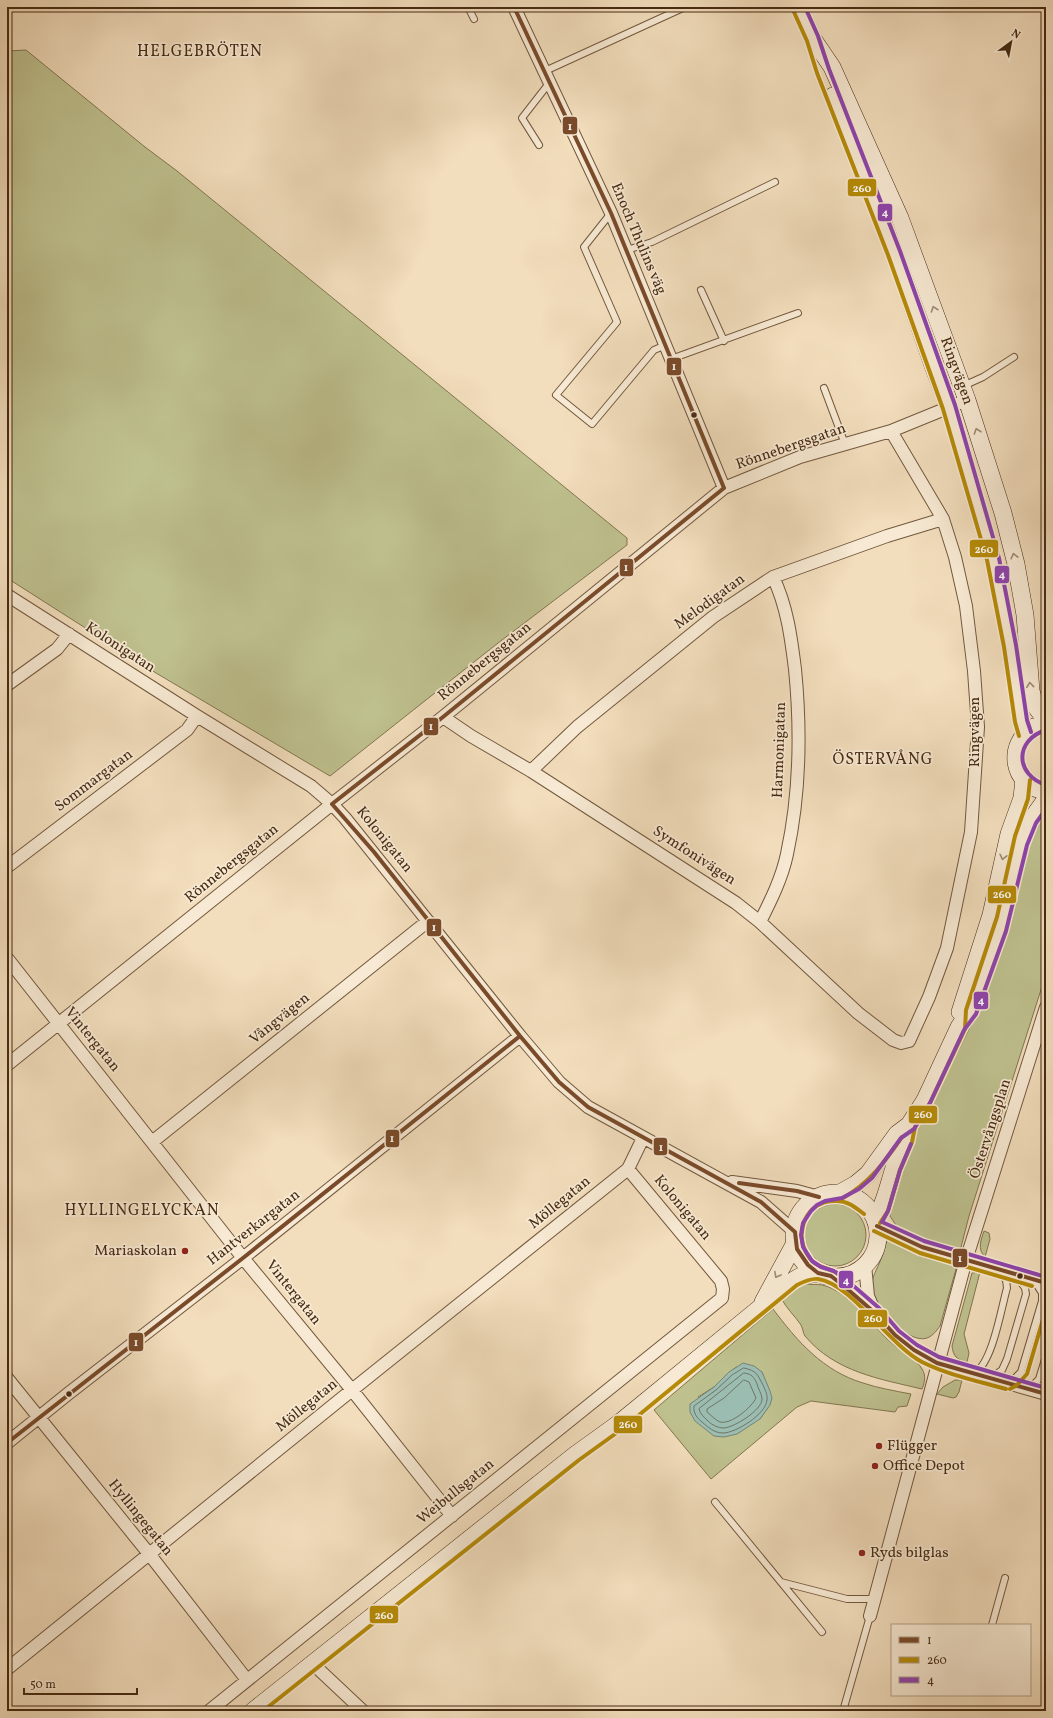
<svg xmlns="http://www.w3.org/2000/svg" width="1053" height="1718" font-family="Vollkorn,serif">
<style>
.green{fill:#bec08e;stroke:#827650;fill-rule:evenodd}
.water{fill:#9bbcb1;stroke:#798272}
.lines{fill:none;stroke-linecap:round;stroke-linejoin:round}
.shore{stroke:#717462;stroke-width:1}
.lane-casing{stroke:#72583d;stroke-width:8}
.street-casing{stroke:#72583d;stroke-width:14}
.secondary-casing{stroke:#472b13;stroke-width:18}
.lane{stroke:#f7e9d3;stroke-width:6}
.street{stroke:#f7e9d3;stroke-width:12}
.secondary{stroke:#f7e9d3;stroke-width:17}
.bus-1-casing{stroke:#f7e9d3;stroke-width:7}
.bus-2-casing{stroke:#f7e9d3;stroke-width:7}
.bus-3-casing{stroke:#f7e9d3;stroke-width:7}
.bus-1{stroke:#7a4b2a;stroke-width:4}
.bus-2{stroke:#b58a08;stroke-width:4}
.bus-3{stroke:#8e44ad;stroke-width:4}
.oneway{stroke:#9f8a73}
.bus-dot{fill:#472b13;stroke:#f7e9d3;stroke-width:1.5}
.poi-dot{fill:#8f2418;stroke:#f7e9d3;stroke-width:1.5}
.labels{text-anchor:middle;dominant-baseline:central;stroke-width:3.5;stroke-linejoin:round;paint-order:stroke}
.street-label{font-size:15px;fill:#472b13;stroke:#f7e9d3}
.poi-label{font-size:15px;fill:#472b13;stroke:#f7e9d3;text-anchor:start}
.neighbourhood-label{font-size:16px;letter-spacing:1px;fill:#472b13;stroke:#f7e9d3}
.line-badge{stroke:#f7e9d3;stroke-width:1.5}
.badge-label{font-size:11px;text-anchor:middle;font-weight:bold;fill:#fff}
</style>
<rect width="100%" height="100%" fill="#f2ddbc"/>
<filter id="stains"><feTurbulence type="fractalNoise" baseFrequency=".005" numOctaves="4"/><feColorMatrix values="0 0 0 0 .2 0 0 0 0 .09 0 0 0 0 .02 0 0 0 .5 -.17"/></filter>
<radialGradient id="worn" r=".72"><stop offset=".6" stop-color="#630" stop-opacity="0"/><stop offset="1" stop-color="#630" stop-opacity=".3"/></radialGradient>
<path class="green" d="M26 50 145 147 177 171 627 538V545L498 643 330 776 156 673 7 578V51Z
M1046 807V974L969 1216 960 1251 915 1238 899 1230 890 1216 889 1202 900 1169 921 1122 945 1077 971 1025 1028 835Z
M804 1235a31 31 0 1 1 62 0a31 31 0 1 1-62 0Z
M984 1231 989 1233 990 1239 985 1257C977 1249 981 1240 984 1231Z
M888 1235 958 1262 940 1326C937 1330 933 1336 927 1338 908 1345 873 1305 872 1288 871 1277 877 1270 881 1259 884 1251 886 1244 888 1235Z
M980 1272 964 1334 969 1353 967 1362C957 1360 953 1356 952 1346L972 1273Z
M807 1284C812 1285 817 1284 822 1285 850 1291 873 1328 894 1345 903 1352 916 1358 922 1369 926 1375 925 1382 922 1389 880 1379 835 1372 805 1336 803 1333 803 1329 801 1325 795 1316 786 1308 781 1298L798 1286Z
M773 1309C797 1341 823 1371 863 1383 878 1388 895 1391 911 1394L907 1406 898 1407 895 1412 811 1401 797 1407 711 1479 654 1410ZM736 1367 762 1372C770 1397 777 1395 760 1419L698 1397 714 1387Z
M955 1380H962L959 1392 956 1397 953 1398 937 1394 943 1387Z"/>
<path class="water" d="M743 1363 754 1366 762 1372 770 1391 772 1398 770 1405 760 1419 737 1434 724 1437 714 1436 695 1421 690 1412V1404L714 1387 729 1372Z"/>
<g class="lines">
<path class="shore" d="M744 1368C757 1371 757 1374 763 1385 765 1390 768 1395 767 1400 766 1414 736 1433 723 1433 714 1433 708 1427 702 1422 697 1418 693 1413 694 1406L716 1390 732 1375Z
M744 1373C752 1374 754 1377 757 1384 758 1389 762 1394 762 1399 762 1410 735 1427 724 1428 718 1428 712 1425 708 1421 704 1417 700 1414 699 1409Z
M744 1380 749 1382 756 1398C752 1407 731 1425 720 1422 715 1420 711 1415 707 1412V1409L724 1398Z"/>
<g class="lane-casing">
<path id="lane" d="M468 7 474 19
M545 71 685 7
M539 145 522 118 550 82
M611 213 584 247 617 322 556 395 592 424 654 350 666 345
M627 250 652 242 775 182
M701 290 724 341
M671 359 798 313
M963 386 983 377 1014 357
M824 388 845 444
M975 1373C993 1361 1001 1309 1007 1288L1006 1280 1000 1272
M991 1378 1002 1370 1007 1359 1026 1294 1025 1288 1017 1277
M1010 1383 1021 1372 1042 1301V1293L1035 1282
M1029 1389 1039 1379 1046 1356
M715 1502 822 1632
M781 1582 847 1599H874
M992 1625 1005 1578
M843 1711 870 1616"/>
</g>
<g class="street-casing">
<path id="street" d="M514 7 611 213 724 488
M7 595 197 716 311 786 332 804 345 818 520 1036 559 1082 588 1107 761 1202 795 1232
M7 685 57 649 69 634
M443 717 471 736 531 771 736 903 760 922 858 1013 893 1040 901 1043 909 1041 929 997 947 948 971 832 978 727 974 671 966 606 955 557 943 519 891 431
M531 771 577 727 713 617 773 577 887 536 943 519
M7 867 187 730 197 716
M760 922C771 900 782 878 787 854 800 794 801 730 795 669 791 637 787 606 773 577
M7 958 243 1258 352 1390 452 1516
M7 1065 332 804 443 717 724 488 800 457 891 431 967 400
M152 1142 428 921
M732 1182 797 1191 819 1197
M877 1226 922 1247 1046 1283
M865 1265 868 1296 874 1310
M831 1276 875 1313 895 1335 914 1350 937 1363 1046 1394
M7 1378 150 1555 247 1680
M7 1443 69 1393 243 1258 520 1036
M870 1616 966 1260 1046 1007
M313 1664 363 1711
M7 1669 352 1390 628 1169
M209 1711 722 1298 723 1289 721 1281 628 1169 643 1138"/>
</g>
<g class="secondary-casing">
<path id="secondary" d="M798 7 813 39 832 67 900 218 967 400 1003 513 1016 564 1025 615 1031 691 1036 707 1046 720
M833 96 894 253 934 368 949 407 993 559 1010 646 1021 721 1025 734
M1034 727C1005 744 1012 787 1046 791
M960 1012 991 915 1009 834 1022 798 1024 779
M840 1193 856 1184 868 1174 897 1134 909 1125 925 1100 959 1027 970 1012 1000 930 1021 843 1031 820 1046 799
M794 1235a42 42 0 1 1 84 0a42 42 0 1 1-84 0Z
M875 1220C885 1204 888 1186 894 1168 899 1152 906 1142 909 1125
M763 1302 795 1243
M253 1711 575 1455 618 1424 794 1280 801 1276 818 1273"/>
</g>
<use href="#lane" class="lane"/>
<use href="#street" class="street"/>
<use href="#secondary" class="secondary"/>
<g class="bus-1-casing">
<path id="bus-1" d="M514 7 611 213 724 488
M332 804 374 852 520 1036 559 1082 588 1107 761 1202 795 1232
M332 804 443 717 724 488
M739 1183 797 1191 819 1197
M877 1226 922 1247 1046 1283
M795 1232 797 1249 808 1265 818 1273 831 1276 845 1287 875 1313 895 1335 914 1350 937 1363 1046 1394
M7 1443 243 1258 520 1036"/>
</g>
<g class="bus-2-casing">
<path id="bus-2" d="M793 10 807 41 817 73 888 255 943 409 987 560 1004 647 1015 722 1019 736
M843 1198C869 1183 885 1162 902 1137
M880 1223 888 1211 900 1170 912 1142 915 1127 930 1103 965 1029 966 1010 997 917 1015 836 1028 799 1030 780
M874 1231 920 1253 1032 1286
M848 1281C844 1278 840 1275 835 1272 827 1268 814 1266 809 1257 792 1234 806 1199 837 1201 848 1201 856 1208 864 1214
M1010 1389 1017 1385 1027 1374 1046 1309
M263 1711 579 1460 622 1429 797 1285C803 1282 811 1278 818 1279 852 1284 888 1344 922 1362 948 1375 978 1381 1006 1389"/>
</g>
<g class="bus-3-casing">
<path id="bus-3" d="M805 7 818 36 829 69 900 251 955 405 999 558 1016 645 1027 720 1031 732
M1046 730C1014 740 1015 775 1046 785
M1046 809 1036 823 1027 845 1006 931 976 1014 964 1030 930 1103 914 1129 901 1138 872 1178 859 1189 842 1198 825 1201 817 1205 811 1211 803 1223 801 1235 803 1247 812 1261 821 1267 834 1271 849 1282 879 1308 899 1331 917 1345 939 1357 1046 1388
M911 1144 900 1170 888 1211 882 1222 924 1241 1046 1277"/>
</g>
<use href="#bus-1" class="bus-1"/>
<use href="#bus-2" class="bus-2"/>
<use href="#bus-3" class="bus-3"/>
</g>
<defs><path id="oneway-chevron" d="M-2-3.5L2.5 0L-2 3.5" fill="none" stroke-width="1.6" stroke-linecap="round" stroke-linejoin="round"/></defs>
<g class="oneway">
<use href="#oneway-chevron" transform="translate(934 309) rotate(-109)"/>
<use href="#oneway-chevron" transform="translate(977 431) rotate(-109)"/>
<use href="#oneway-chevron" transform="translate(1014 556) rotate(-104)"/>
<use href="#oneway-chevron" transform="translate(1030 685) rotate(-96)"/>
<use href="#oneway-chevron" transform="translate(1003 857) rotate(103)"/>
<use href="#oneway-chevron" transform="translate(777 1275) rotate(119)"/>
</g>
<g class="bus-dot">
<circle cx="694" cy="415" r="3.5"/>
<circle cx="1020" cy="1276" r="3.5"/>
<circle cx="69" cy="1394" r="3.5"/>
</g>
<g class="poi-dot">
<circle cx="185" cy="1251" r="4"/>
<circle cx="879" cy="1446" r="4"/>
<circle cx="875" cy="1466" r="4"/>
<circle cx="862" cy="1553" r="4"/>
</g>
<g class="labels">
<g class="street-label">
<text transform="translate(638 239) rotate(67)">Enoch Thulins väg</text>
<text transform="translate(956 371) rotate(70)">Ringvägen</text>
<text transform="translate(791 447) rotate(-19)">Rönnebergsgatan</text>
<text transform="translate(710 602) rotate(-36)">Melodigatan</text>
<text transform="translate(120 648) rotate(33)">Kolonigatan</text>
<text transform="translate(485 662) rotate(-39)">Rönnebergsgatan</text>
<text transform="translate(975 732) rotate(-90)">Ringvägen</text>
<text transform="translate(780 750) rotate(-88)">Harmonigatan</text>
<text transform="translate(94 781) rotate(-37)">Sommargatan</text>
<text transform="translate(384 840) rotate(51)">Kolonigatan</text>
<text transform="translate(694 856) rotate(33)">Symfonivägen</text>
<text transform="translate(232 864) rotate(-39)">Rönnebergsgatan</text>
<text transform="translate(280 1019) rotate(-39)">Vångvägen</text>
<text transform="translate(92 1040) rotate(51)">Vintergatan</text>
<text transform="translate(991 1129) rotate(-72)">Östervångsplan</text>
<text transform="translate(560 1203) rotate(-39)">Möllegatan</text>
<text transform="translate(682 1208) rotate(50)">Kolonigatan</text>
<text transform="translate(254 1228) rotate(-38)">Hantverkargatan</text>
<text transform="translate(293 1293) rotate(51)">Vintergatan</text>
<text transform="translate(307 1406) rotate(-39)">Möllegatan</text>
<text transform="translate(456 1492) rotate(-39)">Weibullsgatan</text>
<text transform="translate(140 1518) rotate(51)">Hyllingegatan</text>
</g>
<g class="poi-label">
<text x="177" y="1251" text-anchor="end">Mariaskolan</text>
<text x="887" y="1446">Flügger</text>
<text x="883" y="1466">Office Depot</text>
<text x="870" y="1553">Ryds bilglas</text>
</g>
<g class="neighbourhood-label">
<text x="200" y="52">HELGEBRÖTEN</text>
<text x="883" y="760">ÖSTERVÅNG</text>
<text x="142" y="1211">HYLLINGELYCKAN</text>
</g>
</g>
<g class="line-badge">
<rect x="562" y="116" width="16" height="19" rx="4" fill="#7a4b2a"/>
<rect x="847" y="178" width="30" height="19" rx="4" fill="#b58a08"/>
<rect x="877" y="203" width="16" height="19" rx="4" fill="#8e44ad"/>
<rect x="666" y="357" width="16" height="19" rx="4" fill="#7a4b2a"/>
<rect x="969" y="539" width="30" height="19" rx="4" fill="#b58a08"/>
<rect x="619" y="558" width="15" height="19" rx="4" fill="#7a4b2a"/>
<rect x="994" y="565" width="16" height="19" rx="4" fill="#8e44ad"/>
<rect x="423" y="717" width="16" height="19" rx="4" fill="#7a4b2a"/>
<rect x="987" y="885" width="30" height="19" rx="4" fill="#b58a08"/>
<rect x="426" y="918" width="16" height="19" rx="4" fill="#7a4b2a"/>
<rect x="973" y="991" width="16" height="19" rx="4" fill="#8e44ad"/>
<rect x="908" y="1105" width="30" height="19" rx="4" fill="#b58a08"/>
<rect x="385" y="1129" width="15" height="19" rx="4" fill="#7a4b2a"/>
<rect x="653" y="1137" width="15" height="19" rx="4" fill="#7a4b2a"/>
<rect x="952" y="1248" width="16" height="20" rx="4" fill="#7a4b2a"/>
<rect x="838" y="1270" width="16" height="19" rx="4" fill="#8e44ad"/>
<rect x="857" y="1309" width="31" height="19" rx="4" fill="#b58a08"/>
<rect x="128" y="1332" width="16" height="20" rx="4" fill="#7a4b2a"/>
<rect x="613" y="1415" width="30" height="19" rx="4" fill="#b58a08"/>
<rect x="369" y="1605" width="30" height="19" rx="4" fill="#b58a08"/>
</g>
<g class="badge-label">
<text x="570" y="130">1</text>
<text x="862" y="192">260</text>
<text x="885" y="216">4</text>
<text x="674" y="370">1</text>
<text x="984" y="553">260</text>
<text x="626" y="571">1</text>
<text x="1002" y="578">4</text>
<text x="431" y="730">1</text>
<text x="1002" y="898">260</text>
<text x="434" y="931">1</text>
<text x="981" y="1004">4</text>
<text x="923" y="1118">260</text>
<text x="392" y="1142">1</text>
<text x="661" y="1151">1</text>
<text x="960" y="1262">1</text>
<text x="846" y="1284">4</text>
<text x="873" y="1322">260</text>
<text x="136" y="1346">1</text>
<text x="628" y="1428">260</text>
<text x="384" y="1619">260</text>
</g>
<rect width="1053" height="1718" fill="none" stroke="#f2ddbc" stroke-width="24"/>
<rect x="8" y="8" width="1037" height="1702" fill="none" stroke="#472b13" stroke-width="2"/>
<rect x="12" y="12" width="1029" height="1694" fill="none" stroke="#472b13"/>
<rect x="891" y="1624" width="140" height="72" fill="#f7e9d3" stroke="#b19d86"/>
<rect x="899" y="1637" width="20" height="6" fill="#7a4b2a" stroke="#b19d86"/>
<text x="927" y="1644" font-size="12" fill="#472b13">1</text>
<rect x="899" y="1657" width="20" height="6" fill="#b58a08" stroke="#b19d86"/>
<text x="927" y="1664" font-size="12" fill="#472b13">260</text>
<rect x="899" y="1677" width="20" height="6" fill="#8e44ad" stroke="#b19d86"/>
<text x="927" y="1684" font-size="12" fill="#472b13">4</text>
<g transform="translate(1011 42) rotate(32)" stroke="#f7e9d3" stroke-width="3" paint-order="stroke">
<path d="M0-3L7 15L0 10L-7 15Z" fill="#472b13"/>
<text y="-6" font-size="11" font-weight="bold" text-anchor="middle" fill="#472b13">N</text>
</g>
<path d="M24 1688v6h113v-6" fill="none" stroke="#472b13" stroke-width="2"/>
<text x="30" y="1688" font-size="12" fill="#472b13" stroke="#f7e9d3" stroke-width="3" paint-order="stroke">50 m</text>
<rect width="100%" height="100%" filter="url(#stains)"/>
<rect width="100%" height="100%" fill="url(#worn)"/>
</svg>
